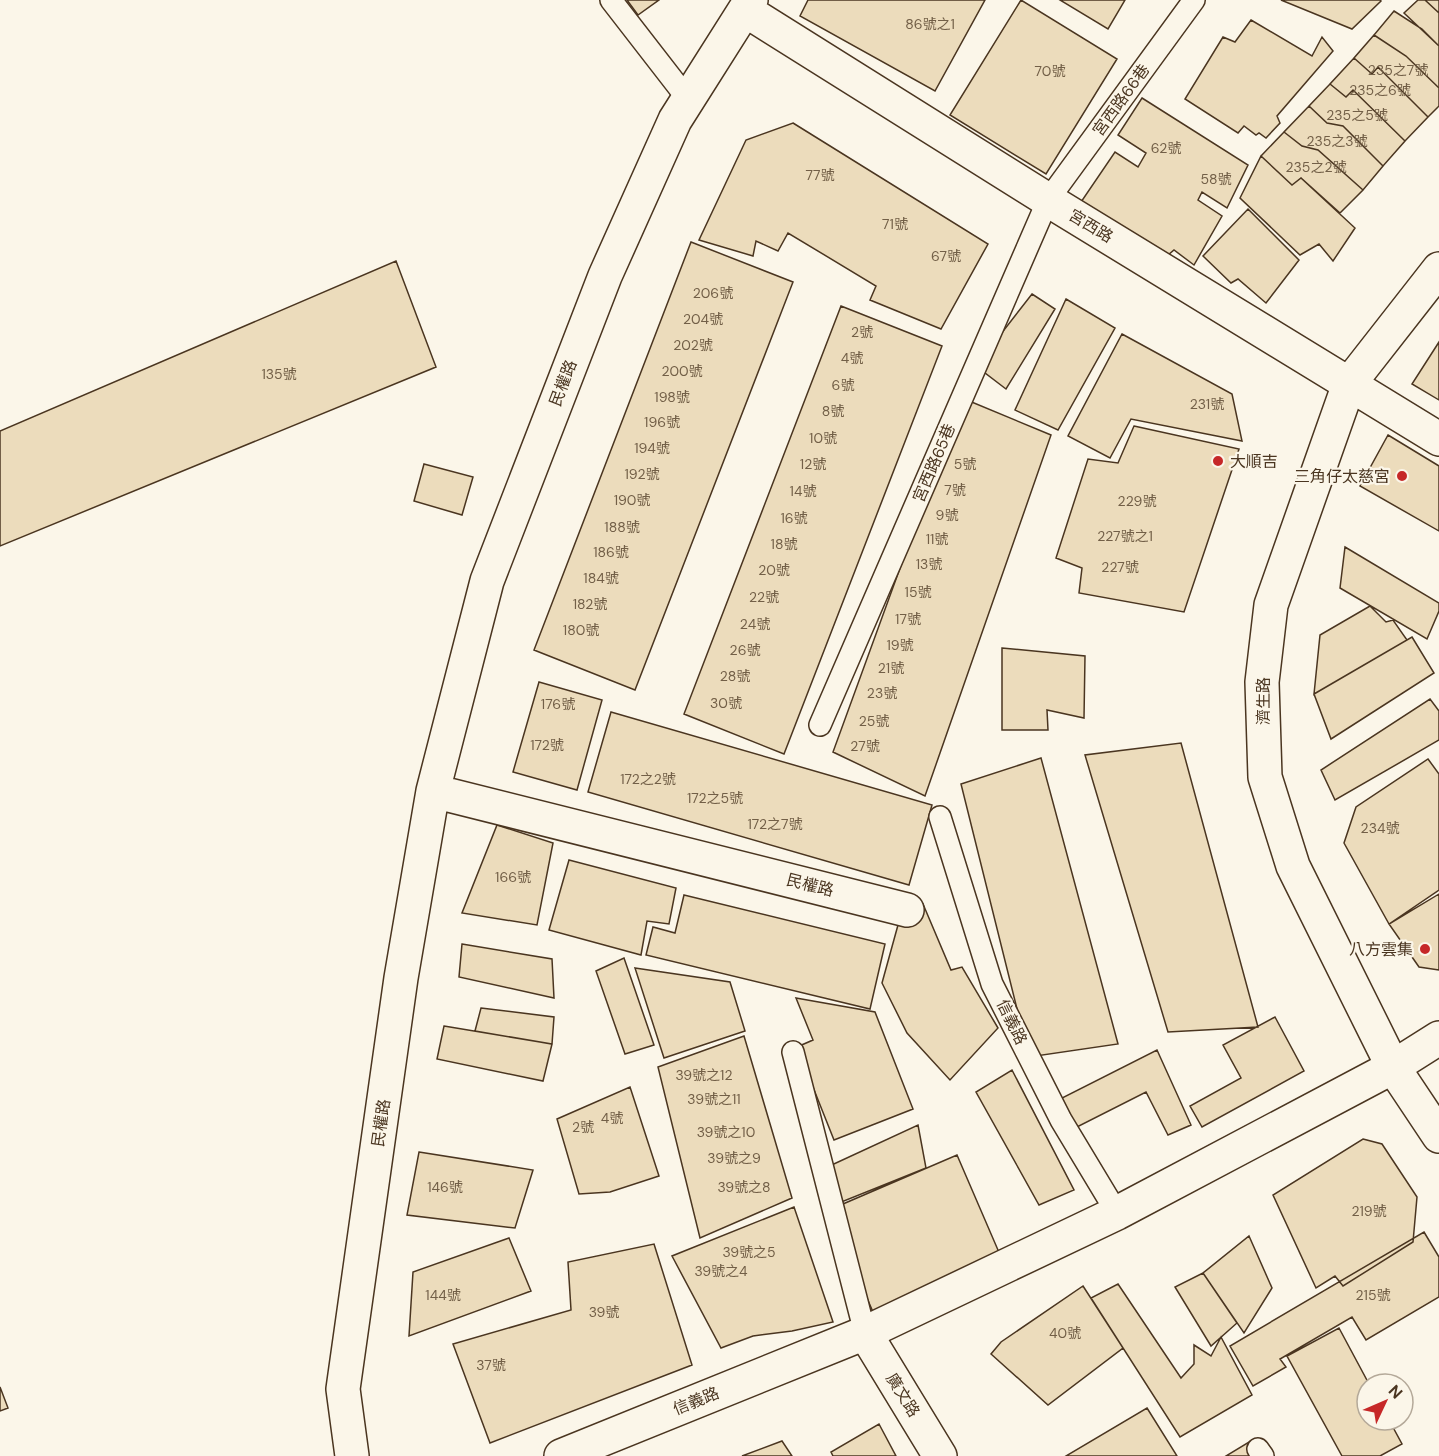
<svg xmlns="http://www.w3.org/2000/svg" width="1439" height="1456" font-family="'DM Sans','Noto Sans TC',sans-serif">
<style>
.building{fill:#ecdcbc;stroke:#4a3520;stroke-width:1.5}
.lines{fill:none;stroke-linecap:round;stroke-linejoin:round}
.service-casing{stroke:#4a3520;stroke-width:24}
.minor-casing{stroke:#4a3520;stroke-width:36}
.tertiary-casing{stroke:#4a3520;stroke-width:36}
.service{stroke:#fbf6e9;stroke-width:21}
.minor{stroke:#fbf6e9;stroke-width:33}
.tertiary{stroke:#fbf6e9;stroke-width:33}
.poi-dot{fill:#c62828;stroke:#fbf6e9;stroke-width:2}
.labels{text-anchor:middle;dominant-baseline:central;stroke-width:4.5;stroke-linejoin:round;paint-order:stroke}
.number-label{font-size:14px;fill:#725f47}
.street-label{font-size:16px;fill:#4a3520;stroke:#fbf6e9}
.poi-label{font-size:16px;fill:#4a3520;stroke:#fbf6e9;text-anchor:end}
</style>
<rect width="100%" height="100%" fill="#fbf6e9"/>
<path class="building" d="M627 0H659L638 15Z
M808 0H985L935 91 800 16Z
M1021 0 1117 59 1046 174 950 115Z
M1060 0H1125L1108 29Z
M1281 0H1380L1381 1 1352 29Z
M1418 0H1425L1439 13V46L1404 13Z
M1425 0H1439V13Z
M1394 11 1422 29 1439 46V88L1406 56 1374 35Z
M1251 20 1312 56 1322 37 1333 51 1277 116 1280 123 1266 138 1259 133 1256 135 1244 126 1238 133 1185 99 1223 37 1235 42Z
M1374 35 1406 56 1439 88V106L1428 117 1378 67 1372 74 1354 58Z
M1354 58 1372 74 1378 67 1428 117 1405 141 1353 90 1346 97 1330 84Z
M1330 84 1346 97 1353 90 1405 141 1383 166 1343 126 1327 123 1309 106Z
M1142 98 1248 165 1227 208 1202 192 1198 200 1222 216 1194 265 1174 250 1168 255 1081 202 1115 152 1138 167 1146 153 1118 135Z
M1309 106 1327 123 1343 126 1383 166 1363 190 1318 150 1302 146 1284 132Z
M793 123 988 244 941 329 870 300 876 286 788 233 778 251 756 241 753 256 699 240 746 140Z
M1284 132 1302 146 1318 150 1363 190 1340 213 1301 178 1292 185 1261 156Z
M1261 156 1292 185 1301 178 1355 228 1333 261 1319 244 1300 255 1240 198Z
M1248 209 1299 260 1266 303 1238 279 1231 283 1203 256Z
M691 242 793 282 635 690 534 650Z
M396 261 436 367 0 546V431Z
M1032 294 1055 309 1006 389 976 366Z
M1066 299 1115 328 1058 430 1015 410Z
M841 306 942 346 784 754 684 714Z
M1122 334 1232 394 1242 441 1131 419 1110 458 1068 436Z
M1439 342V400L1412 384Z
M962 398 1051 435 925 796 833 752Z
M1134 426 1239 449 1184 612 1079 593 1082 568 1056 558 1088 459 1118 463Z
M1388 435 1439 466V531L1360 486Z
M424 464 473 477 462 515 414 501Z
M1345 547 1439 603V611L1427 639 1340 588Z
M1370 606 1386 622 1393 620 1407 640 1314 694 1320 635Z
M1412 637 1434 673 1331 739 1314 694Z
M1002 648 1085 656 1084 718 1047 710 1048 730H1002Z
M539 682 602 700 577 790 513 772Z
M1430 699 1439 711V740L1335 800 1321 770Z
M611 712 932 805 909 885 588 792Z
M1181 743 1258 1027 1168 1032 1085 755Z
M1041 758 1118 1044 1029 1057 961 784Z
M1428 759 1439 774V890L1389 924 1344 843 1356 807Z
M497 825 553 843 537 925 462 913Z
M569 860 676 888 669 924 647 921 641 955 549 930Z
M1439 894V970L1419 967 1389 924Z
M684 895 885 944 870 1009 646 955 653 927 675 933Z
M923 904 951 970 962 967 998 1028 950 1080 907 1033 882 983 898 925Z
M462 944 552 959 554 998 459 977Z
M624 958 654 1045 625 1054 596 971Z
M635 968 730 982 745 1031 664 1058Z
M796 998 875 1012 913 1109 834 1140 797 1047 813 1040Z
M481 1008 554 1017 552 1044 475 1031Z
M1275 1017 1304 1071 1202 1127 1190 1106 1241 1078 1223 1045Z
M444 1026 552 1044 543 1081 437 1059Z
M744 1036 792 1198 700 1238 658 1067Z
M1157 1050 1191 1125 1168 1135 1146 1092 1075 1128 1060 1099Z
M1012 1070 1074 1190 1039 1205 976 1092Z
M630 1087 659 1176 610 1192 579 1194 557 1119Z
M918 1125 926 1168 829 1207 823 1169Z
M1363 1139 1382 1144 1417 1197 1413 1242 1343 1286 1335 1276 1316 1288 1273 1195Z
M419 1152 533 1170 515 1228 407 1215Z
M957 1155 1001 1257 873 1312 829 1210Z
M794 1207 833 1322 792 1331 753 1336 721 1348 672 1256Z
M1424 1232 1439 1257V1297L1366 1340 1352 1317 1280 1359 1286 1367 1253 1386 1230 1346Z
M1249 1236 1272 1288 1244 1333 1203 1273Z
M509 1238 531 1291 409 1336 413 1272Z
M654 1244 692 1365 490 1443 453 1344 571 1310 568 1262Z
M1203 1273 1237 1323 1211 1346 1175 1287Z
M1118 1284 1181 1378 1194 1364V1345L1211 1356 1221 1337 1252 1395 1180 1437 1091 1298Z
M1083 1286 1123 1348 1048 1405 991 1354 1001 1342Z
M1339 1328 1369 1384H1367V1420H1389L1402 1444 1380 1456H1342L1287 1356Z
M0 1387 8 1408 0 1411Z
M1147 1408 1177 1456H1066Z
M879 1424 896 1456H833L831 1452Z
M1254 1439 1265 1456H1226Z
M782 1441 792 1456H742Z"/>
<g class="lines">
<g class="service-casing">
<path id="service" d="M611 0 687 98
M820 725 1048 200 1194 0
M940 817 992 984 1061 1120 1117 1213
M793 1052 865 1333
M1258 1449 1263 1456"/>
</g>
<g class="minor-casing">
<path id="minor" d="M745 10 1048 200 1439 439
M1439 269 1349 384 1271 605 1262 682 1265 777 1293 866 1393 1067 1439 1136
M433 791 907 910
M865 1333 940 1456
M352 1456 343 1389 401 978 433 791 487 581 605 276 675 120 751 0"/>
</g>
<g class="tertiary-casing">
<path id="tertiary" d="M561 1456 865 1333 1117 1213 1393 1067 1439 1038"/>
</g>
<use href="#service" class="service"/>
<use href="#minor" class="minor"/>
<use href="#tertiary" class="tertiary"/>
</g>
<g class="poi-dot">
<circle cx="1218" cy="461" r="6"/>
<circle cx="1402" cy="476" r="6"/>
<circle cx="1425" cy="949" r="6"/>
</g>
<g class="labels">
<g class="number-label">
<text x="930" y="24">86號之1</text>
<text x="1398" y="70">235之7號</text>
<text x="1050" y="71">70號</text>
<text x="1380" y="90">235之6號</text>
<text x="1357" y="115">235之5號</text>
<text x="1337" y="141">235之3號</text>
<text x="1166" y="148">62號</text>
<text x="1316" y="167">235之2號</text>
<text x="820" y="175">77號</text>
<text x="1216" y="179">58號</text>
<text x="895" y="224">71號</text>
<text x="946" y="256">67號</text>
<text x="713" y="293">206號</text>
<text x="703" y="319">204號</text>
<text x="862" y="332">2號</text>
<text x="693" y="345">202號</text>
<text x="852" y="358">4號</text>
<text x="682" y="371">200號</text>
<text x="279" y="374">135號</text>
<text x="843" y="385">6號</text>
<text x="672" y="397">198號</text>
<text x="1207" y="404">231號</text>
<text x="833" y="411">8號</text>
<text x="662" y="422">196號</text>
<text x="823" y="438">10號</text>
<text x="652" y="448">194號</text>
<text x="813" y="464">12號</text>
<text x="965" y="464">5號</text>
<text x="642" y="474">192號</text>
<text x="955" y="490">7號</text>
<text x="803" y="491">14號</text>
<text x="632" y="500">190號</text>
<text x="1137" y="501">229號</text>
<text x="947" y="515">9號</text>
<text x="794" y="518">16號</text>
<text x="622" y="527">188號</text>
<text x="1125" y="536">227號之1</text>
<text x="937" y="539">11號</text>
<text x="784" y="544">18號</text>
<text x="611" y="552">186號</text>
<text x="929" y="564">13號</text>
<text x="1120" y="567">227號</text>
<text x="774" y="570">20號</text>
<text x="601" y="578">184號</text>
<text x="918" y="592">15號</text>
<text x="764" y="597">22號</text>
<text x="590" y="604">182號</text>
<text x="908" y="619">17號</text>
<text x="755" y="624">24號</text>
<text x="581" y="630">180號</text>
<text x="900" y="645">19號</text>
<text x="745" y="650">26號</text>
<text x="891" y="668">21號</text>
<text x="735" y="676">28號</text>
<text x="882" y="693">23號</text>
<text x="726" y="703">30號</text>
<text x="558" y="704">176號</text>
<text x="874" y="721">25號</text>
<text x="547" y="745">172號</text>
<text x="865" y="746">27號</text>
<text x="648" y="779">172之2號</text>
<text x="715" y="798">172之5號</text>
<text x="775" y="824">172之7號</text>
<text x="1380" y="828">234號</text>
<text x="513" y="877">166號</text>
<text x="704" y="1075">39號之12</text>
<text x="714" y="1099">39號之11</text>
<text x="612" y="1118">4號</text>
<text x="583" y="1127">2號</text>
<text x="726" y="1132">39號之10</text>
<text x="734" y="1158">39號之9</text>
<text x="445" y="1187">146號</text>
<text x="744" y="1187">39號之8</text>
<text x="1369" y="1211">219號</text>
<text x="749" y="1252">39號之5</text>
<text x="721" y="1271">39號之4</text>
<text x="443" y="1295">144號</text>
<text x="1373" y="1295">215號</text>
<text x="604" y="1312">39號</text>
<text x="1065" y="1333">40號</text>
<text x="491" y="1365">37號</text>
</g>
<g class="street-label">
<text transform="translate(1121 100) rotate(-54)">宮西路66巷</text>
<text transform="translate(1091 226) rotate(31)">宮西路</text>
<text transform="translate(563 383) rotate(-69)">民權路</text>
<text transform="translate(934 463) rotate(-67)">宮西路65巷</text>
<text transform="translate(1263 701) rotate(-90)">濟生路</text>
<text transform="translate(810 885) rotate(14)">民權路</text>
<text transform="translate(1012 1022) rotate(64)">信義路</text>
<text transform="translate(381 1123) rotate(-82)">民權路</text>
<text transform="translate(903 1395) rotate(58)">廣文路</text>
<text transform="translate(696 1401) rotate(-22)">信義路</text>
</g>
<g class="poi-label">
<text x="1230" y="461" text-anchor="start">大順吉</text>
<text x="1390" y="476">三角仔太慈宮</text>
<text x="1413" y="949">八方雲集</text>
</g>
</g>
<g transform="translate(1385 1402) rotate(46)"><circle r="28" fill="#fbf6e9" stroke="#b4a999" stroke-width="1.5"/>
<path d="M0-4.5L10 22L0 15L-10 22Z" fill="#c62828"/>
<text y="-9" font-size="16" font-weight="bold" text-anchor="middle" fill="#4a3520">N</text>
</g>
</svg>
